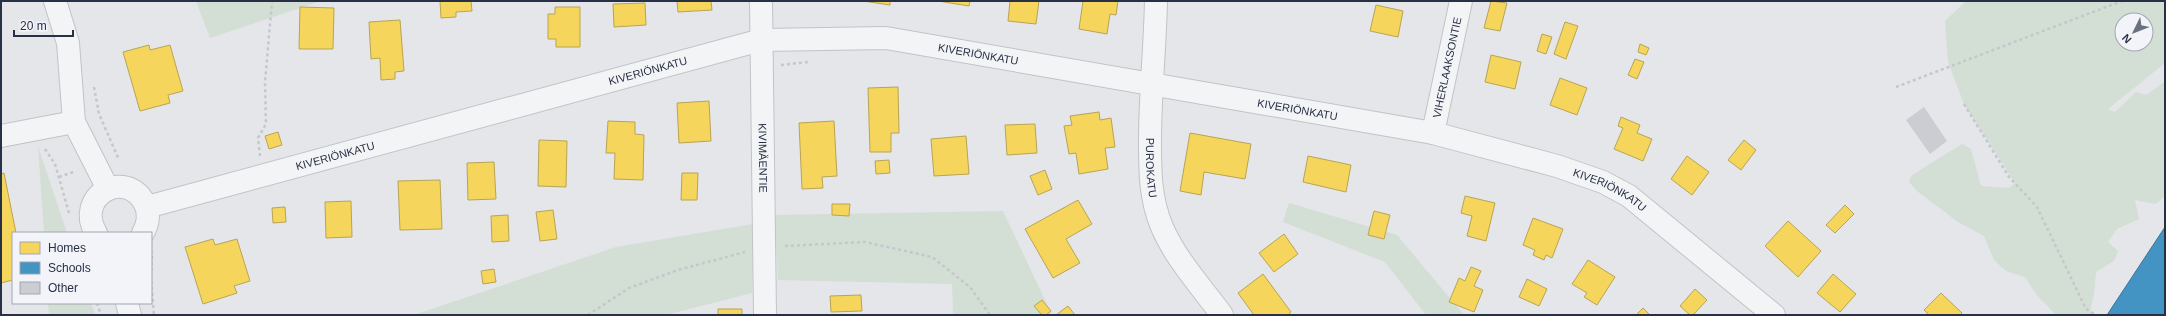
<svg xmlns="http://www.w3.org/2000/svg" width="2166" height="316" font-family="Helvetica,sans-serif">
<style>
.green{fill:#d3ded4;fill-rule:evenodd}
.homes{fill:#f6d55c;stroke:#b8a455}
.schools{fill:#4393c3;stroke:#3b759e}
.building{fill:#cbcdd2}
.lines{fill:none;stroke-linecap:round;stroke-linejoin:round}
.minor-casing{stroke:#c1c3c8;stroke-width:24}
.path{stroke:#c5c7cc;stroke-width:2.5;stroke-dasharray:3 3;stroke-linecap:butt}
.minor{stroke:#f3f4f6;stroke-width:22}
.labels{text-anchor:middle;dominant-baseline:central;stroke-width:4;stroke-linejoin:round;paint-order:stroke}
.street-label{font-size:11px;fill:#283046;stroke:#f2f4f9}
</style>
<rect width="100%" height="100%" fill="#e4e6ea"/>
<path class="green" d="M196 1H321L210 38Z
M1966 1H2165V63L2108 109 2115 112 2136 92 2146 95 2164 82 2165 69V196L2156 204 2135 200 2139 219 2117 229 2108 242 2118 251 2114 261 2096 272 2094 294 2090 311 2097 315H2056L2036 294 2025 277 2006 271 1994 260 1984 236 1958 222 1917 191 1909 182 1912 175 1962 144 1971 149 1981 186 2009 188 2015 183 1964 104 1948 62 1945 21ZM2122 20H2146V44H2122Z
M38 146 67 233H44Z
M1289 203 1397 235 1464 315H1426L1385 262 1283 222Z
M1003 211 1052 315H953L952 284 778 280 775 215Z
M753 224 752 293 666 315H414L616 247Z
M48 303H91L95 315H49Z"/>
<path class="homes" d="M440 1H471L472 11 456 12V17L441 18Z
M677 1H711L712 10 678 12Z
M863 1H890V5Z
M938 1H970L969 6Z
M1010 1H1039L1036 24 1008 21Z
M1083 1H1118L1116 15 1110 14 1107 34 1079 29Z
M1491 1 1507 3 1500 31 1484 28Z
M645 3 646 25 614 27 613 4Z
M1376 5 1403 11 1398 37 1370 31Z
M300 7 334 8 333 49H299Z
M555 7H580V47H556V39H548V14H555Z
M400 20 404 71 395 72V79L381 80 380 58 371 59 369 22Z
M1565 22 1578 26 1566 59 1554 54Z
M1542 34 1552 37 1546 54 1537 51Z
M1640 44 1649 48 1646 55 1638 52Z
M149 45 150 50 170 45 183 91 168 95 170 103 140 111 123 52Z
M1491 55 1521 62 1515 89 1485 82Z
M1635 59 1644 62 1637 79 1628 75Z
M1560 78 1587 88 1577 115 1550 105Z
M898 87 899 133H891V152H870L868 88Z
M709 101 711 141 679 143 677 103Z
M1099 112 1100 120 1111 118 1115 147 1105 148 1108 169 1079 174 1076 153 1069 154 1064 126 1072 125 1070 116Z
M1621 117 1640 125 1637 133 1652 139 1643 161 1614 149 1623 128 1618 126Z
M608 121 635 122V134L644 135 643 180 614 179 615 153H606Z
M834 121 837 176 822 177 823 188 802 189 799 123Z
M1035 124 1037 153 1007 155 1005 125Z
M278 132 282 145 269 149 265 136Z
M1190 133 1251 144 1245 179 1204 172 1201 195 1180 191Z
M966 136 969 174 934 176 931 139Z
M539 140 567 141 566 187 538 186Z
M1744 140 1756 150 1741 170 1728 160Z
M1308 156 1351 165 1346 192 1303 182Z
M1687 156 1709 172 1692 195 1671 179Z
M889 160 890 173 876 174 875 161Z
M494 162 496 199 468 200 467 163Z
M1045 170 1052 189 1038 195 1030 176Z
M4 173 16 233H13V280L1 283V174Z
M682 173H698L697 200H681Z
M440 180 442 229 400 230 398 181Z
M1465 196 1495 203 1486 241 1467 236 1472 216 1461 213Z
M1078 200 1092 224 1066 239 1080 263 1053 278 1025 229Z
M351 201 352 237 326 238 325 202Z
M832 204H850L849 216 832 215Z
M1845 205 1854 214 1835 233 1826 225Z
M285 207 286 222 273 223 272 208Z
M553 210 557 239 540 241 536 212Z
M1374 211 1390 215 1384 239 1368 235Z
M508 215 509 241 492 242 491 216Z
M1533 218 1563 229 1552 258 1546 255 1544 260 1533 255 1535 250 1523 245Z
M1788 221 1821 251 1798 277 1765 246Z
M1284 234 1298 254 1274 272 1259 253Z
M213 239 215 245 237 239 250 281 234 286 237 293 203 304 185 247Z
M1588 260 1615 277 1597 305 1584 297 1587 293 1572 284Z
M1471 267 1481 271 1474 286 1483 290 1474 312 1449 302 1459 278 1465 281Z
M494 269 496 282 483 284 481 271Z
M1263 274 1291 312 1288 315H1254L1238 293Z
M1833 274 1856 294 1840 312 1817 293Z
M1527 279 1547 289 1539 306 1519 297Z
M1695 289 1707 300 1693 315H1690L1680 306Z
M1941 293 1962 313 1960 315H1929L1924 310Z
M861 295 862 311 831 312 830 296Z
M1042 300 1051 311 1046 315H1042L1034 306Z
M1068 306 1075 315H1056Z
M1643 308 1650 315H1636Z
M718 309H742V315H718Z"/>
<path class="schools" d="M2165 227V315H2107Z"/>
<path class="building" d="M1924 107 1947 141 1930 154 1906 120Z"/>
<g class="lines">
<g class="minor-casing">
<g id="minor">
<path d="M55 1 68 43 74 122 108 189"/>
<path id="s1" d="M761 1 765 315"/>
<path id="s2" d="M1156 1C1155 48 1150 94 1150 141 1150 171 1150 199 1162 227 1175 258 1202 288 1222 315"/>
<path id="s3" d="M1433 133 1461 1"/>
<path d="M1 136 74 122"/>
<path id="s4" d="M147 207 761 40 886 38 1433 133 1557 166 1603 182 1629 196 1774 315"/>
<path d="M96 233C74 196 126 167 145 204 150 214 148 224 143 233"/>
<path d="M127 303 130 315"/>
</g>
</g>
<path class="path" d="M781 65 808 62
M94 87 99 114 119 160
M1896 87 2122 1
M1964 104 2009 177 2037 207 2086 309 2096 315
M45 149 55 164 69 213
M260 156 258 138 266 124 265 82 272 1
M59 177 76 171
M785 246 865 242 932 257 970 287 990 315
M151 277 152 252
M151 281 154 315
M97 303 101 315
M588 315 629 288 678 270 745 252"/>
<use href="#minor" class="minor"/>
</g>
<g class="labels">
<g class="street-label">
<text stroke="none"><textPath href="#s4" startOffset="855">KIVERIÖNKATU</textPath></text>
<text stroke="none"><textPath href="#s3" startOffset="67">VIHERLAAKSONTIE</textPath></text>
<text stroke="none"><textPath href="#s4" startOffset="519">KIVERIÖNKATU</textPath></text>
<text stroke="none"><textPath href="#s4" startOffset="1179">KIVERIÖNKATU</textPath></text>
<text stroke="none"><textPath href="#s4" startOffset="195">KIVERIÖNKATU</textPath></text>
<text stroke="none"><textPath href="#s1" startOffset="157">KIVIMÄENTIE</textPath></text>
<text stroke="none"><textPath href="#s2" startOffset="167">PUROKATU</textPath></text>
<text stroke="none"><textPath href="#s4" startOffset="1503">KIVERIÖNKATU</textPath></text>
</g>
</g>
<rect width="2166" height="316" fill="none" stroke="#283046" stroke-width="4"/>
<rect x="12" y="232" width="140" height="72" fill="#f2f4f9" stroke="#a1a6b1"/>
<rect x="20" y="242" width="20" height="12" fill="#f6d55c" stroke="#a1a6b1"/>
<text x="48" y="252" font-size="12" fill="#283046">Homes</text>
<rect x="20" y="262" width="20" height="12" fill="#4393c3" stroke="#a1a6b1"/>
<text x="48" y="272" font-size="12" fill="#283046">Schools</text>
<rect x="20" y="282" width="20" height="12" fill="#cbcdd2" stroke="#a1a6b1"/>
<text x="48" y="292" font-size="12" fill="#283046">Other</text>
<g transform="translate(2134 32) rotate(227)"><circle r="19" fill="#f2f4f9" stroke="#a1a6b1"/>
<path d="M0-3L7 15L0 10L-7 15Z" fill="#6a707f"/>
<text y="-6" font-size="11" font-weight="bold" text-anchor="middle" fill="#283046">N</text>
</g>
<path d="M14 30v6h59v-6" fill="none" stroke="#283046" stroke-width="2"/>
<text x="20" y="30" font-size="12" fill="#283046" stroke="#f2f4f9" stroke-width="3" paint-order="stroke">20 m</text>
</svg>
